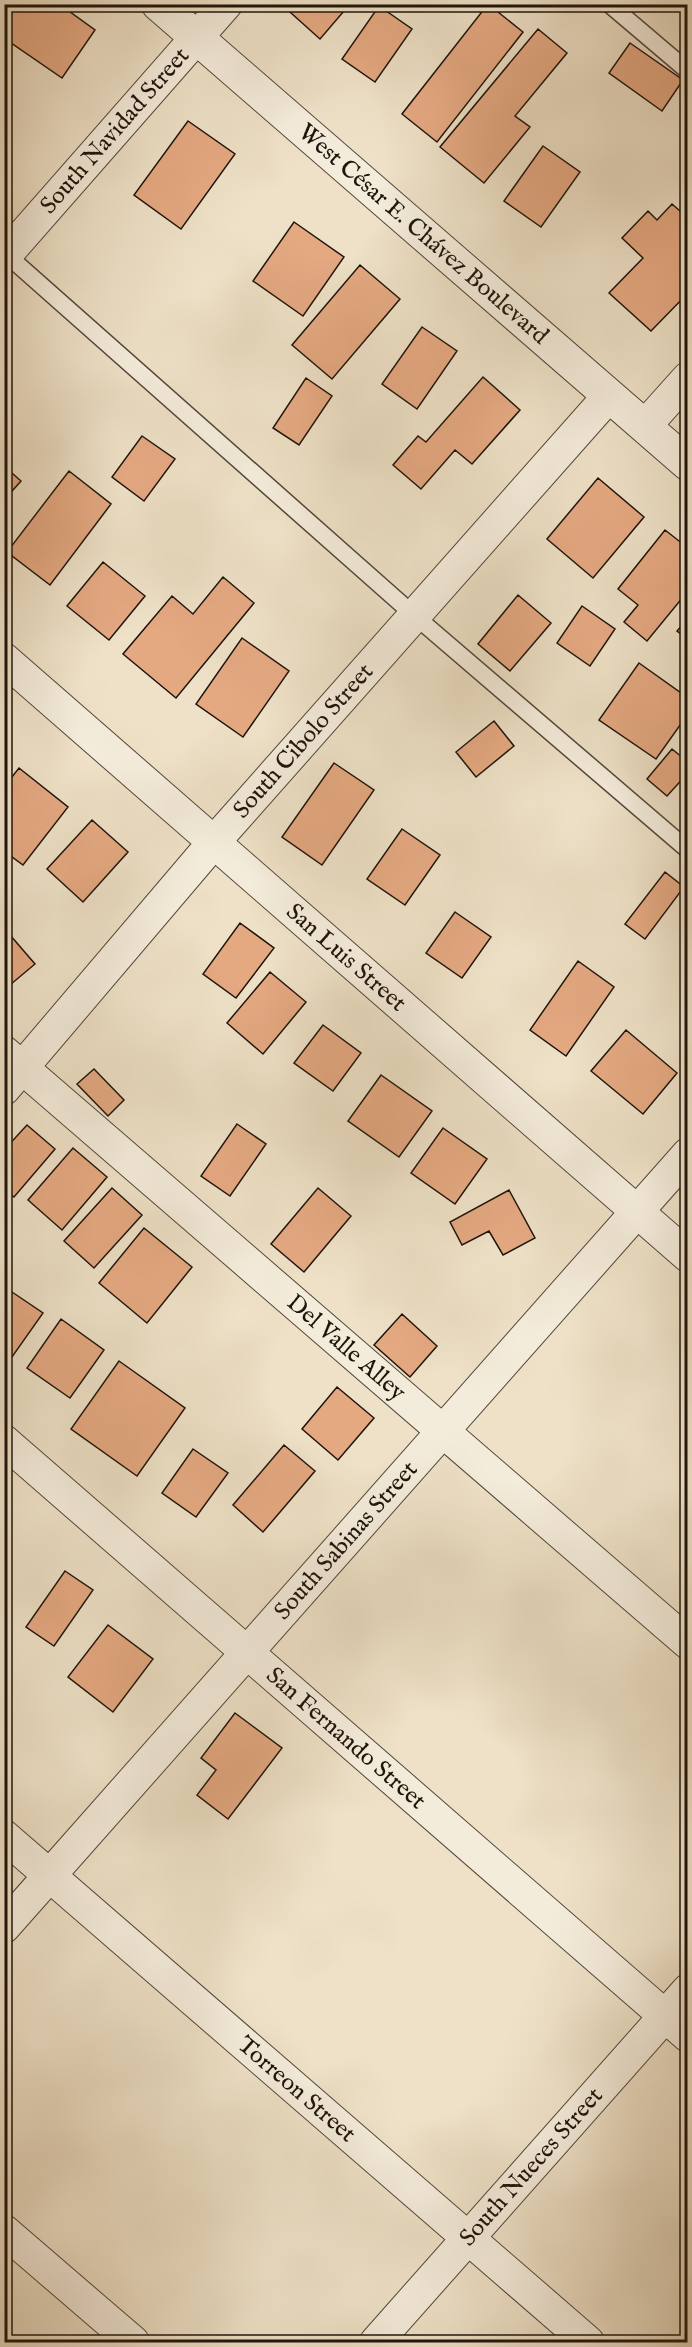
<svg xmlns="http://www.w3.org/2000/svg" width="692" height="2347" font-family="'IM FELL English',serif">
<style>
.building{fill:#e5a982;stroke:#1e140b;stroke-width:1.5}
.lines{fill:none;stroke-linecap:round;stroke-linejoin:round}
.service-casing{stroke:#52473a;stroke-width:19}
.minor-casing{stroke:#52473a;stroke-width:34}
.tertiary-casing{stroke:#52473a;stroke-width:35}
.service{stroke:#f4ecdb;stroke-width:16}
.minor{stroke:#f4ecdb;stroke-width:32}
.tertiary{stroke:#f4ecdb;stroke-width:33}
.labels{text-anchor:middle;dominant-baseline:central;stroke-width:4.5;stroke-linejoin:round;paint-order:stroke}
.street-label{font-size:24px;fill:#1e140b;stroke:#f4ecdb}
</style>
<rect width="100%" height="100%" fill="#eee1c7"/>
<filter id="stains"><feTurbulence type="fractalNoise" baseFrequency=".00333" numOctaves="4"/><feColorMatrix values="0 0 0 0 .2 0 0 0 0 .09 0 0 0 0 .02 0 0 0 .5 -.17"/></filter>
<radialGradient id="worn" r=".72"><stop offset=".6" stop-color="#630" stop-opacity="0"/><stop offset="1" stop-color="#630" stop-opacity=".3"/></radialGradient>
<path class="building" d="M18 4H59L95 30 62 78 4 38V24Z
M281 4H350L320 39Z
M488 4 523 32 437 142 402 114Z
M379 6 412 29 375 82 342 59Z
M538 29 567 53 515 116 530 127 484 183 440 147Z
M630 43 683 80 662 111 609 73Z
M188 121 235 154 181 229 134 195Z
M543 146 580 172 541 227 504 201Z
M672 204 688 218V237L685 240 688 243V293L651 331 609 293 643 258 622 238 648 211 657 220Z
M294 222 344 257 303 316 253 281Z
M360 265 400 299 332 379 292 345Z
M422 327 457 351 417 409 382 384Z
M483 377 520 410 472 464 455 450 421 489 393 465 418 436 426 442Z
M306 378 332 396 299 445 273 428Z
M142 436 175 459 144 501 112 477Z
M4 466 21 481 4 500Z
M69 471 111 504 50 585 7 552Z
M598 478 644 517 593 578 547 539Z
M665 530 688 548V591L647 641 624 622 638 605 618 589Z
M103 562 145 596 109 640 67 606Z
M223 577 254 603 176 698 123 654 172 596 193 614Z
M518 595 551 623 510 671 478 644Z
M582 606 615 629 590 666 557 643Z
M688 618V639L677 631Z
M242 638 289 671 243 737 196 704Z
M639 663 688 698V714L656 759 599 720Z
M494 721 514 746 476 777 456 752Z
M672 749 688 762V773L667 796 647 779Z
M334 763 374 790 322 865 282 837Z
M19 768 68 807 23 865 4 851V787Z
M92 820 128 852 83 902 47 869Z
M402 829 440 855 405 905 367 879Z
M665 872 684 887 645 939 625 924Z
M455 912 491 937 462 978 426 953Z
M240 923 274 948 236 998 203 974Z
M4 928 35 964 4 990Z
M578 961 614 987 566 1056 530 1030Z
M270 972 306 1002 263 1054 227 1023Z
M323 1025 361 1053 333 1091 294 1063Z
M626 1030 677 1073 643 1114 591 1071Z
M94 1069 124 1100 108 1116 77 1084Z
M381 1075 432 1111 399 1157 348 1121Z
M237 1124 266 1144 230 1196 201 1176Z
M27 1125 55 1149 14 1197 4 1189V1150Z
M443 1128 487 1159 455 1204 411 1173Z
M73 1148 107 1177 62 1230 28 1200Z
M112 1188 142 1215 94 1268 64 1241Z
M318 1188 351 1216 304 1272 271 1244Z
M509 1190 535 1238 503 1255 489 1231 462 1245 450 1222Z
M144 1228 192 1267 147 1323 99 1283Z
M12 1292 43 1313 12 1357 4 1351V1302Z
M402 1314 437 1346 410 1377 374 1345Z
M61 1319 104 1350 70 1398 27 1368Z
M119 1361 185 1408 137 1476 71 1429Z
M337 1387 374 1418 338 1460 302 1429Z
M284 1445 315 1471 263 1532 233 1505Z
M193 1449 228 1473 196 1517 162 1493Z
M65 1571 93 1590 54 1646 26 1627Z
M108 1625 153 1659 113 1712 68 1677Z
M235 1713 282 1748 228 1819 197 1795 216 1770 201 1758Z"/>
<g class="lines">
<g class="service-casing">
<path id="service" d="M609 4 688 71
M7 255 415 616 688 850"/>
</g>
<g class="minor-casing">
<g id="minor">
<path id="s1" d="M4 257 226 4"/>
<path d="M645 426 688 378"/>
<path id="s2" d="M4 659 688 1256"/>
<path id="s3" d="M4 1052 688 1643"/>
<path id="s4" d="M4 1089 214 842 608 397"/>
<path id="s5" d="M4 1441 688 2036"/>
<path id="s6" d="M4 1836 588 2342"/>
<path id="s7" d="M4 1927 688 1154"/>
<path d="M4 2231 133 2342"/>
<path id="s8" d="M376 2342 688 1990"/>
</g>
</g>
<g class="tertiary-casing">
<g id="tertiary">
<path id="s9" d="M158 4 688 464"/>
</g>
</g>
<use href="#service" class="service"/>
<use href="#minor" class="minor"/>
<use href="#tertiary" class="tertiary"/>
</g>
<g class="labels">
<g class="street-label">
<text stroke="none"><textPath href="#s1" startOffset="168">South Navidad Street</textPath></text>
<text stroke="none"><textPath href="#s9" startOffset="351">West César E. Chávez Boulevard</textPath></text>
<text stroke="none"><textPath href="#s4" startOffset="459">South Cibolo Street</textPath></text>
<text stroke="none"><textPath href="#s2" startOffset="454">San Luis Street</textPath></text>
<text stroke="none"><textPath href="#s3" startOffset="452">Del Valle Alley</textPath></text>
<text stroke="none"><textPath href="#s7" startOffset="516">South Sabinas Street</textPath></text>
<text stroke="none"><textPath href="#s5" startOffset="453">San Fernando Street</textPath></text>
<text stroke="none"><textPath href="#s6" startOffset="387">Torreon Street</textPath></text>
<text stroke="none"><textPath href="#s8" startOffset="234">South Nueces Street</textPath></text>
</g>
</g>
<rect width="692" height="2347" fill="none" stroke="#eee1c7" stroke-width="24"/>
<rect x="6" y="6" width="680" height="2335" fill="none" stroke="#1e140b" stroke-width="3"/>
<rect x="12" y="12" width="668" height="2323" fill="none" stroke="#1e140b" stroke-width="1.5"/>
<rect width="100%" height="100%" filter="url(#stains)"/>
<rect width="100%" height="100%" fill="url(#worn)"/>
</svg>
